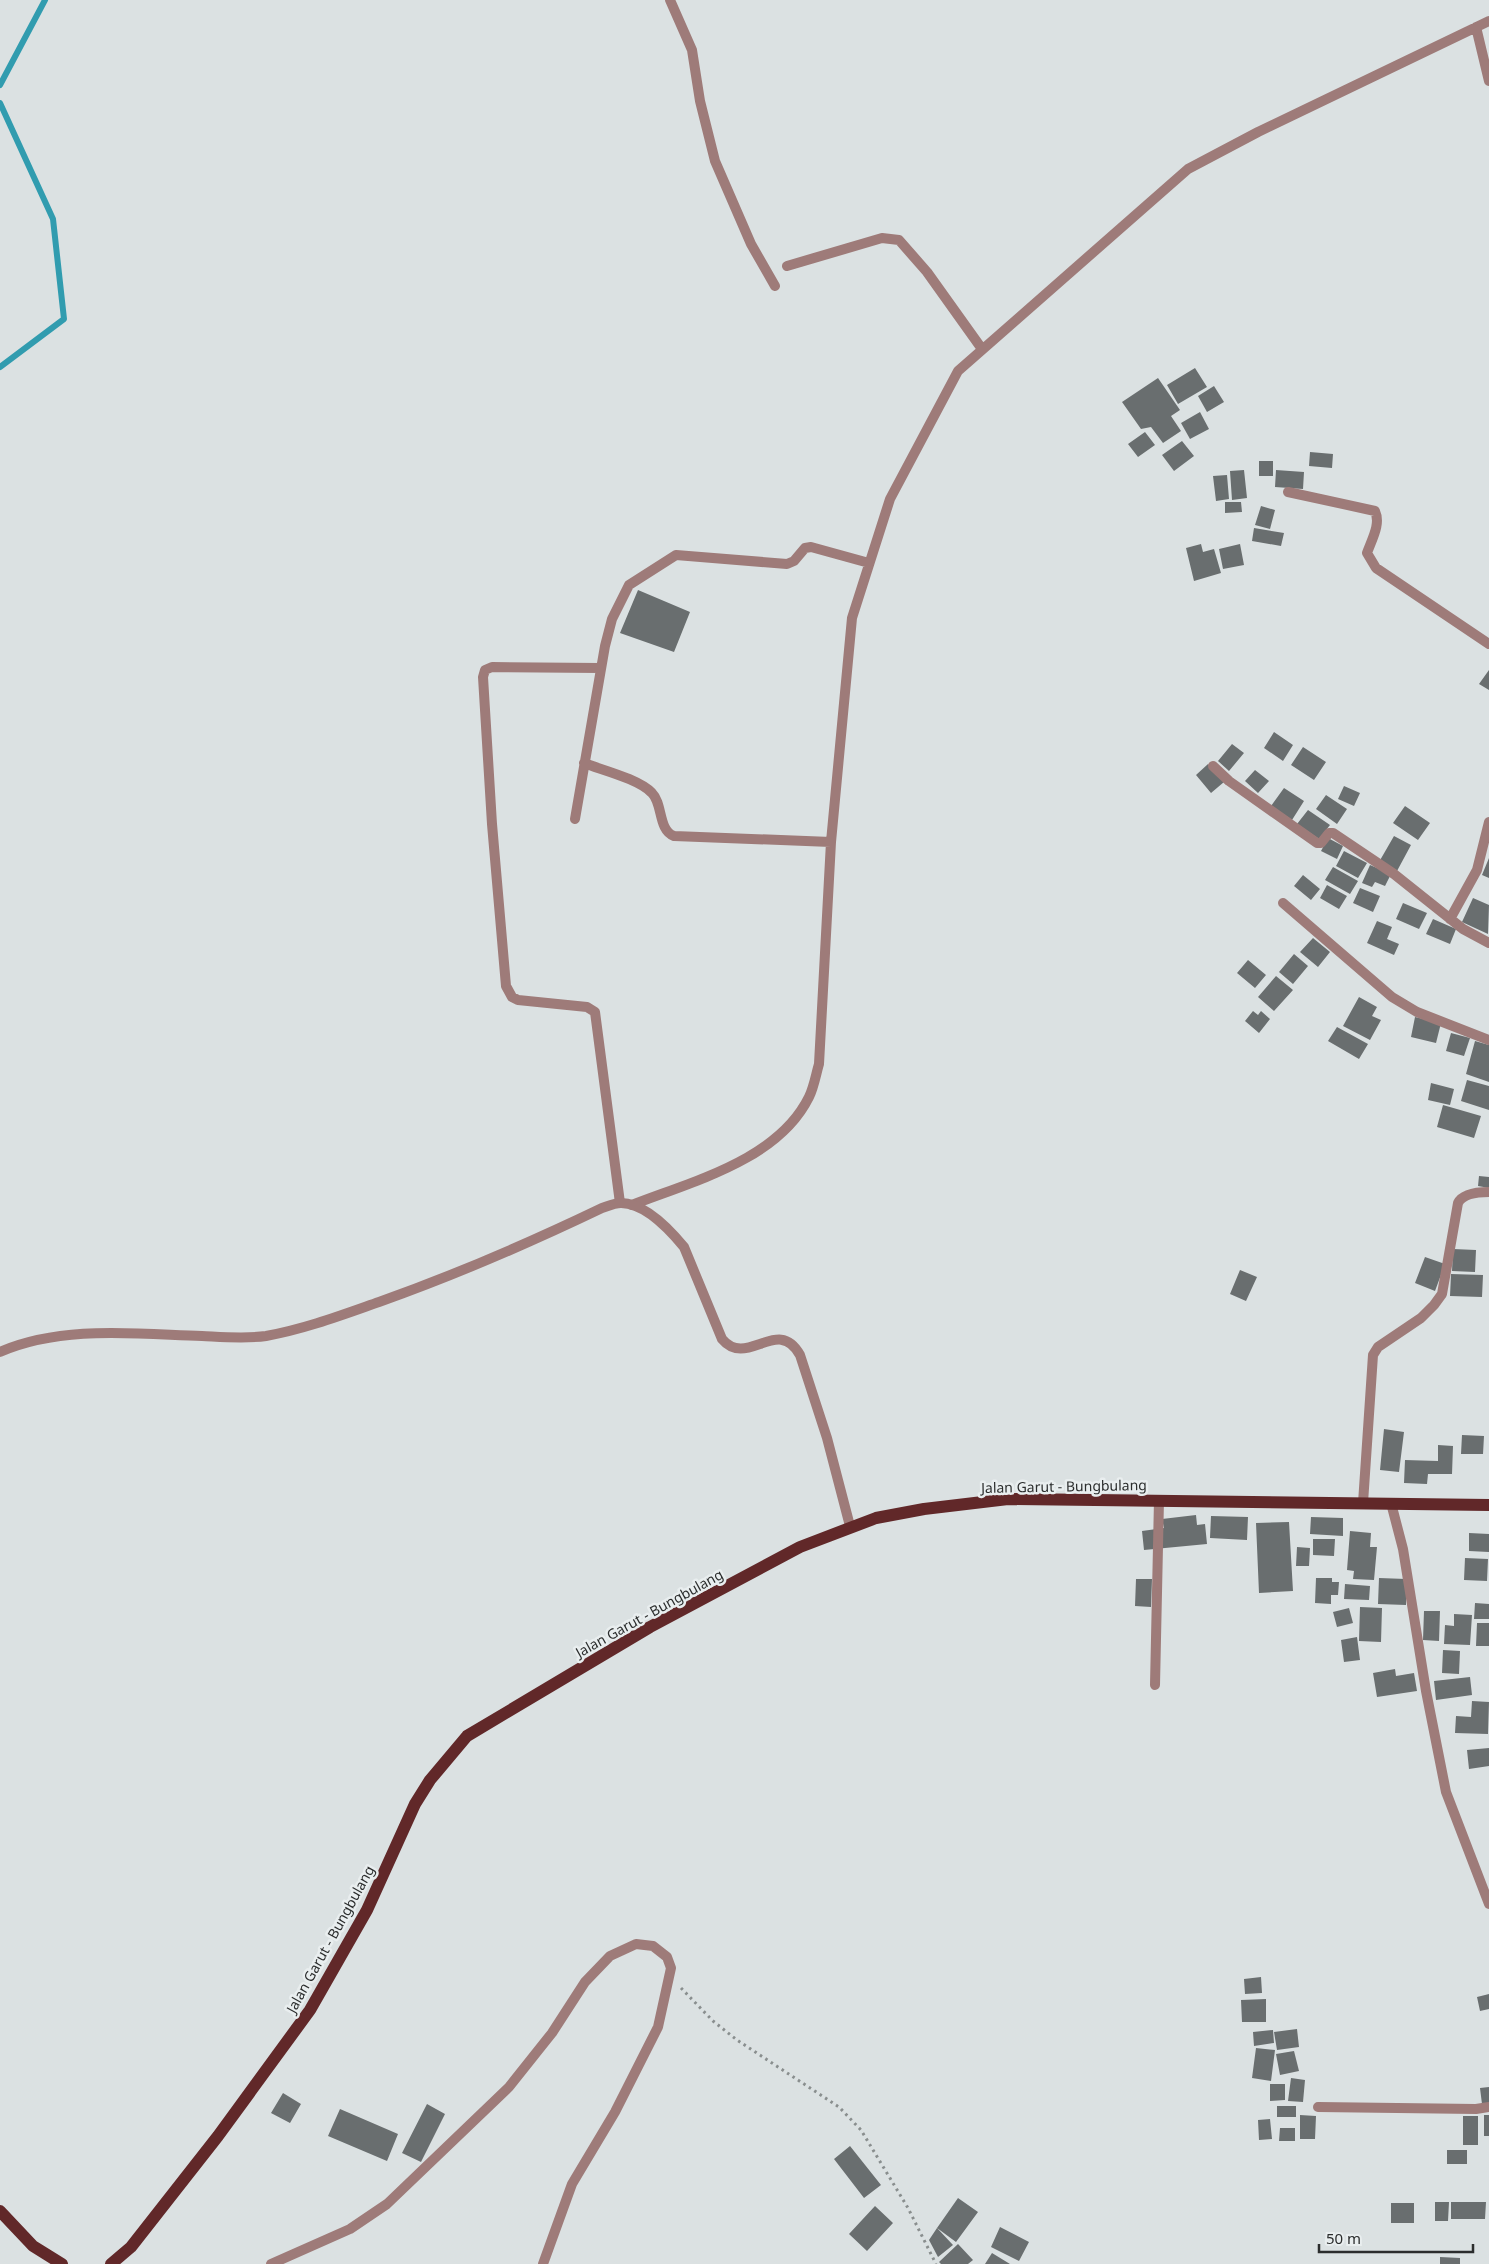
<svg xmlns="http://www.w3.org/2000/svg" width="1489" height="2264" font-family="'Noto Sans',sans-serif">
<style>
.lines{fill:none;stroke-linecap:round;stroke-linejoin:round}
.stream{stroke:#319caf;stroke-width:6}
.building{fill:#696e6f}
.path{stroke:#898e8e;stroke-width:3;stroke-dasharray:2.5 4;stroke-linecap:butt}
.minor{stroke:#9e7b79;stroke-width:10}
.tertiary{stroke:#9e7b79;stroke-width:10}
.primary{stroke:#612829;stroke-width:12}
.labels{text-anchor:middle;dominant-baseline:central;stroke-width:5;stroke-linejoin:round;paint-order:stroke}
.street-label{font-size:14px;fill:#2b2d2d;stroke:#e9eeef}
</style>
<rect width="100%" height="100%" fill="#dbe1e2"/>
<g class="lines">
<path class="stream" d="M0 85 45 0
M0 103 53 219 64 319 0 367"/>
</g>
<path class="building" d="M1195 368 1207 387 1178 404 1167 385Z
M1158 378 1180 410 1171 416 1181 431 1163 443 1151 427 1141 429 1122 402Z
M1214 386 1224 402 1207 412 1198 396Z
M1200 412 1209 429 1190 439 1181 423Z
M1145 432 1155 445 1138 457 1128 444Z
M1182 441 1194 456 1174 471 1162 455Z
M1310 452 1333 454 1332 468 1309 466Z
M1259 461H1273V476H1259Z
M1244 470 1247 498 1232 500 1230 471Z
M1276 470 1304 472 1303 489 1275 487Z
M1227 475 1229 499 1216 501 1213 476Z
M1225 502H1241L1242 512 1225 513Z
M1261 506 1275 510 1270 529 1255 525Z
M1254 528 1284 533 1281 546 1252 541Z
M1201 544 1203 552 1214 549 1221 573 1194 581 1186 548Z
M1240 544 1244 565 1223 569 1219 549Z
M638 590 690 612 674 652 620 633Z
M1489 670V690L1479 684Z
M1274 732 1293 745 1283 761 1264 748Z
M1232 744 1244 753 1229 771 1218 761Z
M1303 747 1326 762 1314 780 1291 765Z
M1208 764 1224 782 1211 793 1196 775Z
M1255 770 1269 781 1258 793 1245 781Z
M1344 786 1360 793 1354 806 1338 799Z
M1284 788 1304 801 1292 820 1271 806Z
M1326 795 1347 809 1337 824 1316 809Z
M1405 806 1430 823 1418 840 1393 823Z
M1308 810 1330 825 1319 839 1297 824Z
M1394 836 1411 845 1397 871 1379 862Z
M1328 838 1343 846 1337 859 1321 851Z
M1344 851 1367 863 1358 878 1336 866Z
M1489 858V878L1482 875Z
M1370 865 1391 874 1385 886 1375 882 1372 887 1362 883Z
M1333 867 1358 881 1350 894 1325 880Z
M1303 875 1320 889 1311 900 1294 886Z
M1327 885 1347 896 1339 909 1320 898Z
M1360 888 1380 896 1373 912 1353 903Z
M1473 898 1489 905 1488 934 1462 922Z
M1403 903 1427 913 1419 929 1396 919Z
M1433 919 1456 929 1450 944 1426 934Z
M1377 921 1392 927 1387 939 1399 944 1394 955 1367 943Z
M1313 938 1330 952 1318 967 1300 952Z
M1294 954 1308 966 1293 984 1279 972Z
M1248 960 1266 975 1255 988 1237 973Z
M1276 976 1293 990 1274 1011 1258 997Z
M1359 997 1377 1007 1372 1016 1381 1020 1370 1040 1343 1026Z
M1253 1011 1258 1015 1261 1011 1270 1019 1259 1033 1245 1021Z
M1415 1017 1441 1023 1436 1043 1411 1037Z
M1337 1027 1368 1044 1359 1059 1328 1041Z
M1451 1033 1470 1038 1464 1056 1446 1051Z
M1475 1041 1489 1045V1082L1466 1074Z
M1467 1080 1489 1086V1110L1461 1101Z
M1431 1083 1454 1089 1450 1105 1428 1100Z
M1443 1105 1481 1116 1474 1138 1437 1127Z
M1479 1176 1489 1177V1188L1478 1186Z
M1453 1249 1476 1250 1475 1272 1452 1271Z
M1425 1257 1445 1264 1435 1291 1415 1283Z
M1240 1270 1257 1277 1246 1301 1230 1294Z
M1451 1274 1483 1275 1482 1297 1450 1296Z
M1384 1429 1404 1432 1399 1472 1380 1470Z
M1462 1435 1484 1436 1483 1454H1461Z
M1438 1445 1453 1446 1452 1474H1428L1427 1484 1404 1483 1405 1460 1438 1461Z
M1196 1515 1197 1525 1205 1524 1207 1544 1144 1550 1142 1531 1164 1528 1162 1519Z
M1211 1516 1248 1517 1247 1540 1210 1538Z
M1311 1517 1343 1518V1536L1310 1534Z
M1289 1522 1293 1591 1259 1593 1256 1523Z
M1350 1531 1371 1533 1370 1547H1377L1374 1580 1353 1579 1354 1571 1347 1570Z
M1469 1533 1489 1534V1552L1469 1551Z
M1313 1539H1335L1334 1556 1313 1555Z
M1297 1547 1310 1548 1309 1566H1296Z
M1465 1558 1488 1559 1487 1581 1464 1580Z
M1316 1578H1332V1582H1339L1338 1595H1331V1604L1315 1603Z
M1379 1578 1406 1579V1605L1378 1604Z
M1136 1579H1152L1151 1607 1135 1606Z
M1345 1584 1370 1586 1369 1600 1344 1599Z
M1475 1603 1489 1604V1619H1474Z
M1360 1607 1382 1608 1381 1642 1359 1641Z
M1349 1608 1353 1623 1337 1627 1333 1612Z
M1424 1611H1440L1439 1641 1423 1640Z
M1454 1614 1472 1615 1470 1645 1444 1644 1445 1625 1454 1626Z
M1477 1623H1489V1646H1476Z
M1357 1637 1360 1660 1344 1662 1341 1640Z
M1443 1650 1460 1651 1459 1674 1442 1673Z
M1395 1669 1396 1676 1414 1673 1417 1691 1377 1697 1373 1673Z
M1470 1677 1472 1695 1436 1700 1434 1681Z
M1472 1701 1489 1702 1488 1734 1455 1733 1456 1716 1471 1717Z
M1489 1748V1766L1469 1769 1467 1750Z
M1261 1977 1262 1993 1245 1994 1244 1979Z
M1489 1994V2009L1480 2011 1477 1997Z
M1266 1999V2022H1242L1241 2000Z
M1297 2029 1299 2047 1277 2050 1274 2032Z
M1273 2030 1274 2043 1254 2046 1253 2032Z
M1256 2048 1275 2050 1271 2081 1252 2078Z
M1294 2051 1299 2071 1280 2075 1276 2054Z
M1291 2078 1305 2080 1303 2102 1288 2101Z
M1270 2084H1285V2100L1270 2101Z
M1489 2087V2104H1482L1480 2088Z
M283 2093 301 2104 290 2123 271 2113Z
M427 2104 445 2114 421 2162 402 2153Z
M1277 2106H1296V2117H1277Z
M340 2109 398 2134 387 2161 328 2136Z
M1300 2115 1316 2116 1315 2139H1300Z
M1484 2115H1489V2136H1484Z
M1463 2116H1478V2145H1463Z
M1270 2119 1272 2139 1259 2140 1258 2120Z
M1280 2128H1295V2141H1279Z
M850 2146 881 2185 864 2198 834 2159Z
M1447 2150H1467V2164H1447Z
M958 2198 978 2212 956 2242 937 2228Z
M1435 2202H1449L1448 2221H1435Z
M1451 2202H1486L1485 2219H1451Z
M1391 2203H1414V2223H1391Z
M875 2206 893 2223 867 2251 849 2234Z
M1000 2227 1029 2242 1019 2261 991 2247Z
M937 2228 953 2245 938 2257 929 2240Z
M958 2244 973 2260 968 2264H941L939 2262Z
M992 2253 1010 2264H985Z
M1440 2257 1460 2258V2264H1440Z"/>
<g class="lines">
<path class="path" d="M681 1988 713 2021 737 2040 839 2107 861 2130 908 2208 936 2264"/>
<path class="minor" d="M670 0 692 50 700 101 715 161 751 244 775 286
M1476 27 1489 81
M787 266 882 238 899 240 927 272 982 349
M1288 492 1375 511C1381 524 1372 539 1367 553L1376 568 1489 644
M600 668 492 667 485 670 483 677 492 824 506 986 512 997 518 1000 587 1007 595 1012 620 1203
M584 763C602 770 639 779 652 793 663 804 658 830 674 836L831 842
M1213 766 1229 781 1317 843H1321L1329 833H1333L1394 874 1463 929 1489 943
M575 819 605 646 612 619 629 585 676 555 787 564 794 561 805 548 811 547 869 563
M1283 903 1392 997 1417 1012 1489 1040
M1450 919 1477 870 1489 822
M632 1205C693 1181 778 1160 809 1097 814 1087 816 1074 819 1064L831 842 852 618 890 499 958 371 1188 169 1258 132 1489 21
M1363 1503 1373 1355 1378 1347 1421 1318 1434 1305 1442 1294 1458 1203C1463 1193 1479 1192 1489 1192
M1391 1503 1403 1549 1426 1691 1446 1792 1489 1904
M1155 1685 1159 1500
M1318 2107 1476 2109 1489 2107
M271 2264 350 2229 387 2204 509 2087 552 2033 585 1982 610 1956 636 1944 653 1946 667 1957 671 1968 658 2027 615 2112 572 2184 543 2264"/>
<path class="tertiary" d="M0 1352C62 1325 136 1334 202 1336 223 1337 246 1339 266 1336 305 1329 342 1315 379 1302 455 1275 529 1243 602 1208 608 1206 615 1203 621 1203 645 1203 670 1230 684 1247L722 1339C747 1369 778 1315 800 1355L827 1438 850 1526"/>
<path class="primary" d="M0 2211 33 2246 62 2264
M111 2264 131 2247 218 2136 310 2010 367 1910 415 1804 430 1780 467 1736 650 1627 800 1547 876 1518 924 1509 1008 1499 1489 1505"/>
</g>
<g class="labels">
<g class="street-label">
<text transform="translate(1064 1486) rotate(-1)">Jalan Garut - Bungbulang</text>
<text transform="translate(649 1613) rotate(-29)">Jalan Garut - Bungbulang</text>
<text transform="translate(330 1939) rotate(-61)">Jalan Garut - Bungbulang</text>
</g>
</g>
<path d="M1319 2244v8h154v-8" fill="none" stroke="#2b2d2d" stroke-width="2.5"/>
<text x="1326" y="2244" font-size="15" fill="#2b2d2d" stroke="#e9eeef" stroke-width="4" paint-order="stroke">50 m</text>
</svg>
